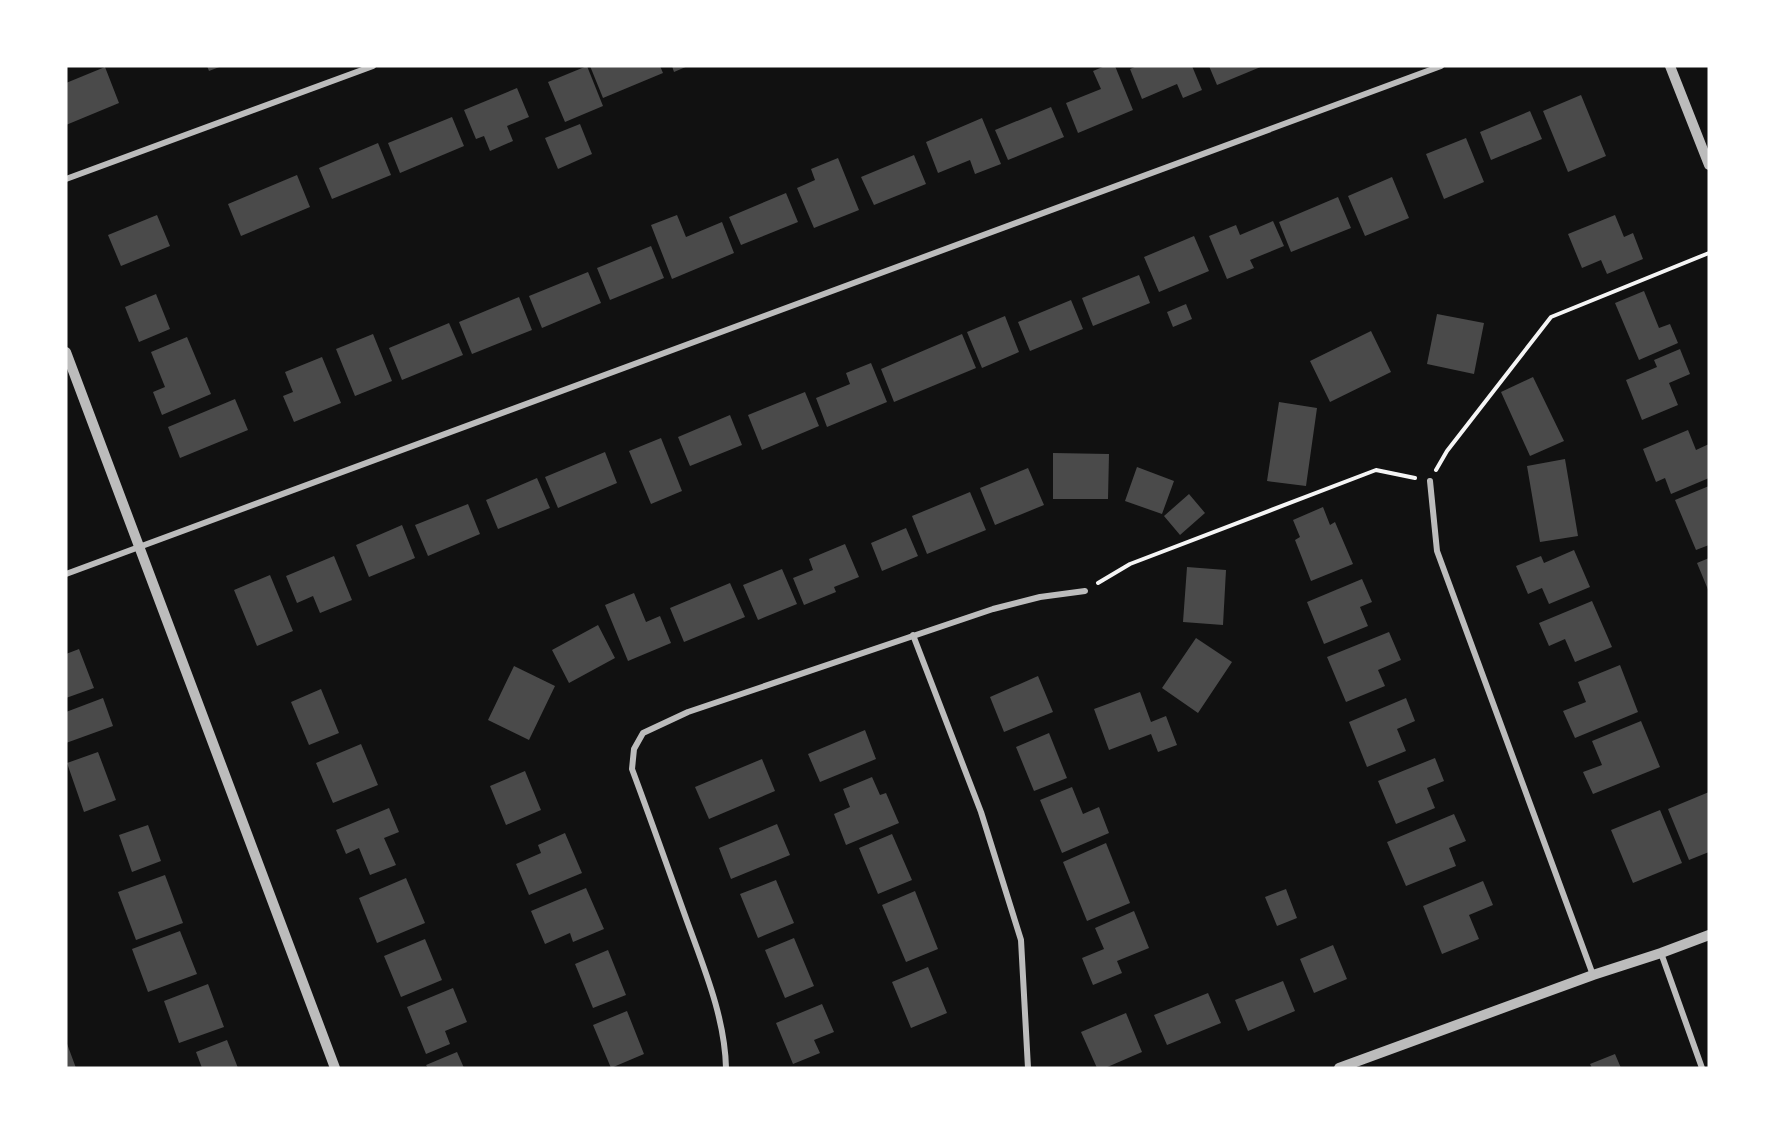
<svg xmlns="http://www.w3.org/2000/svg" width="1775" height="1134" font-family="Ubuntu,sans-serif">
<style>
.building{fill:#4a4a4a}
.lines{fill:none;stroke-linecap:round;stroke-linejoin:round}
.path{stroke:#f5f5f5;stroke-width:4}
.minor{stroke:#bcbcbc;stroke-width:6}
.tertiary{stroke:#bcbcbc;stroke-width:10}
</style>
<rect width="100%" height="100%" fill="#111"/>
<path class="building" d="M207 66H222L209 71Z
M587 66 603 106 565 122 548 82Z
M590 66H660L663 73 603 98Z
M672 66H688L674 72Z
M1105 66H1115L1133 110 1078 133 1066 103 1101 89 1093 71Z
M1137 66H1192L1202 90 1183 98 1177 84 1142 99 1130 69Z
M1209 66H1263L1217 85Z
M105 67 119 103 66 125V83Z
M517 88 529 117 507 126 513 141 490 151 484 136 476 139 464 110Z
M1581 95 1606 156 1568 172 1543 111Z
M1051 107 1064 137 1008 160 995 130Z
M1530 111 1542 139 1491 160 1480 132Z
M452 117 464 146 400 173 388 143Z
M982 118 1001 164 975 174 970 160 938 173 926 142Z
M580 124 592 154 558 169 545 138Z
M1466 138 1484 182 1444 199 1426 154Z
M378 143 391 175 332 199 319 168Z
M914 155 926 184 874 205 861 177Z
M838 158 859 210 814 228 797 188 815 180 811 169Z
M297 175 310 207 241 236 228 204Z
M1392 177 1409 218 1365 236 1348 196Z
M786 193 798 222 741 245 729 217Z
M1338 197 1351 228 1291 252 1279 222Z
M157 215 170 246 121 266 108 235Z
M677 215 686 237 722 222 734 253 672 279 651 225Z
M1615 215 1624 237 1633 233 1643 259 1607 274 1601 260 1582 268 1568 234Z
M1273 221 1284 246 1250 260 1254 268 1227 279 1209 236 1236 225 1240 235Z
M1194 236 1209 271 1159 292 1144 257Z
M651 246 664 278 610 300 597 268Z
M588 272 601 303 542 328 529 296Z
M1139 275 1150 303 1093 326 1082 298Z
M1644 291 1659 328 1670 324 1678 343 1639 360 1615 303Z
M156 294 170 329 139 342 125 307Z
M519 297 532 330 472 354 459 322Z
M1071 300 1083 329 1030 351 1018 322Z
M1186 304 1192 319 1173 327 1167 312Z
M1437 314 1484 323 1474 374 1427 364Z
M1005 316 1019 352 982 368 967 332Z
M449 323 463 355 402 380 389 348Z
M1371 331 1391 372 1330 402 1310 361Z
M373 334 392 381 355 396 336 349Z
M962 334 976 368 894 402 881 369Z
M187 337 211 394 162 415 153 392 165 387 151 352Z
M1680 349 1690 374 1669 383 1678 405 1642 420 1626 380 1657 367 1654 360Z
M322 357 341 403 294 422 283 396 293 392 285 372Z
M871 363 887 402 827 427 816 398 850 384 846 373Z
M1533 377 1564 441 1530 456 1501 392Z
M805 392 819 426 762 450 748 415Z
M235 399 248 430 180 458 168 427Z
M1279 402 1317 408 1306 486 1267 481Z
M730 415 742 445 690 466 678 437Z
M1688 430 1696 450 1709 444V478L1671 494 1665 478 1656 482 1643 449Z
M661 438 682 491 651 504 629 451Z
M605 452 617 483 558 508 545 477Z
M1053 453 1109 454 1108 499H1053Z
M1565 459 1578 536 1540 542 1527 466Z
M1137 467 1174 481 1162 514 1125 501Z
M1028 468 1044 505 995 525 980 488Z
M537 478 550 508 498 529 486 500Z
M1709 486V545L1696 550 1675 500Z
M970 492 986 530 927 554 912 516Z
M1189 494 1205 513 1180 535 1164 516Z
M468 504 480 534 428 556 415 525Z
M1323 507 1330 525 1335 522 1353 564 1311 581 1295 540 1300 537 1293 520Z
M402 525 415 558 369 577 356 545Z
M906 528 918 556 882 571 871 543Z
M845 544 859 577 834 587 836 592 804 605 793 578 813 570 809 559Z
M1574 550 1590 587 1549 604 1542 588 1528 594 1516 566 1541 556 1544 563Z
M334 556 352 600 320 613 313 596 297 603 286 576Z
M1709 558V592L1697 563Z
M1187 567 1226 570 1223 625 1183 622Z
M782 569 797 604 758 620 743 585Z
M270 575 293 631 257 646 234 590Z
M1362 579 1372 602 1360 607 1368 626 1324 644 1307 602Z
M730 583 745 617 684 642 670 608Z
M634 593 646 622 660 616 671 643 628 661 605 605Z
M1592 601 1612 647 1575 662 1565 639 1549 646 1539 623Z
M598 625 615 658 569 683 552 650Z
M1389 632 1401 660 1378 670 1385 686 1346 702 1327 657Z
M1196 638 1232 662 1198 713 1162 688Z
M79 649 94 688 66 698V654Z
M1620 665 1638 712 1575 738 1563 711 1586 702 1578 682Z
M514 666 555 686 529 740 488 720Z
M1038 676 1053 712 1004 732 990 697Z
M321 689 339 733 309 745 291 702Z
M1140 692 1151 722 1166 716 1177 745 1158 752 1151 734 1109 750 1094 709Z
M103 698 113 726 66 743V712Z
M1406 698 1415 721 1397 729 1406 751 1367 767 1349 722Z
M1641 721 1660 767 1593 794 1583 772 1602 765 1592 741Z
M865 730 876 759 820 782 808 754Z
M1049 733 1067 778 1034 791 1016 747Z
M361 744 378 785 333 803 316 763Z
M98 752 116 800 84 812 67 763Z
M1435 758 1444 781 1427 788 1435 808 1396 824 1378 781Z
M762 759 775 791 709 819 695 787Z
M525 771 541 810 506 825 490 786Z
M872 777 880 795 886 793 899 823 846 845 834 814 850 807 843 789Z
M1072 787 1083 814 1099 807 1109 833 1062 853 1040 800Z
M1709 792V852L1689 860 1668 809Z
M389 808 399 832 384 838 396 865 370 875 359 848 346 854 336 830Z
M1660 810 1682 863 1633 883 1611 830Z
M1454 814 1466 841 1449 848 1456 866 1406 886 1387 842Z
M777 824 790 855 731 879 719 848Z
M148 825 161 861 132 872 119 835Z
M565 833 582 873 529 895 516 864 541 853 538 845Z
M892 834 912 880 878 894 859 848Z
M1106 843 1130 903 1087 921 1063 862Z
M165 875 183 923 136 940 118 892Z
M406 878 425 923 377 943 359 898Z
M776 880 794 923 758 938 740 894Z
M1483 881 1493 905 1469 915 1479 939 1442 954 1423 906Z
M586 888 604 929 573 942 570 933 545 944 531 911Z
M1286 889 1297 918 1277 926 1265 897Z
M915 891 938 949 906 962 882 905Z
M1134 911 1149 948 1117 961 1122 973 1093 985 1082 958 1104 949 1095 928Z
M180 931 197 974 148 992 132 949Z
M794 938 814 986 785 998 765 950Z
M425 939 442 980 401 997 384 956Z
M1333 945 1347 979 1314 993 1300 959Z
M608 950 626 995 593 1008 575 964Z
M928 967 947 1013 911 1028 892 982Z
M1283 981 1295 1011 1248 1031 1235 1000Z
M208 984 224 1027 179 1043 164 1001Z
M453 988 467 1022 445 1031 450 1044 426 1054 407 1007Z
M1208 993 1221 1023 1167 1045 1154 1015Z
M822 1004 834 1032 814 1040 820 1053 793 1064 776 1023Z
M627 1011 644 1054 611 1068 593 1025Z
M1126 1013 1142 1052 1105 1068H1097L1081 1032Z
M227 1040 238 1068H202L196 1052Z
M66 1041 76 1068H66Z
M457 1052 464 1068H428L426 1065Z
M1615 1054 1621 1068H1592L1590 1064Z"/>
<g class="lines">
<path class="path" d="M1436 470 1447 451 1551 317 1709 253
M1098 583 1130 564 1376 470 1415 478"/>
<path class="minor" d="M66 179 373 66
M1430 481 1437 551 1593 975
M66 574 1441 66
M913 635 981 812 1021 940 1028 1068
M1661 953 1702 1068
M726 1068C725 1018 704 968 687 921 669 871 651 820 632 769L634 749 643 733 688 712 993 609 1040 597 1085 591"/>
<path class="tertiary" d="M1670 66 1709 165
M66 352 335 1068
M1339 1068 1593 975 1661 953 1709 935"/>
</g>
<rect width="1775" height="1134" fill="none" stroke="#ffffff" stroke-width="135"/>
</svg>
